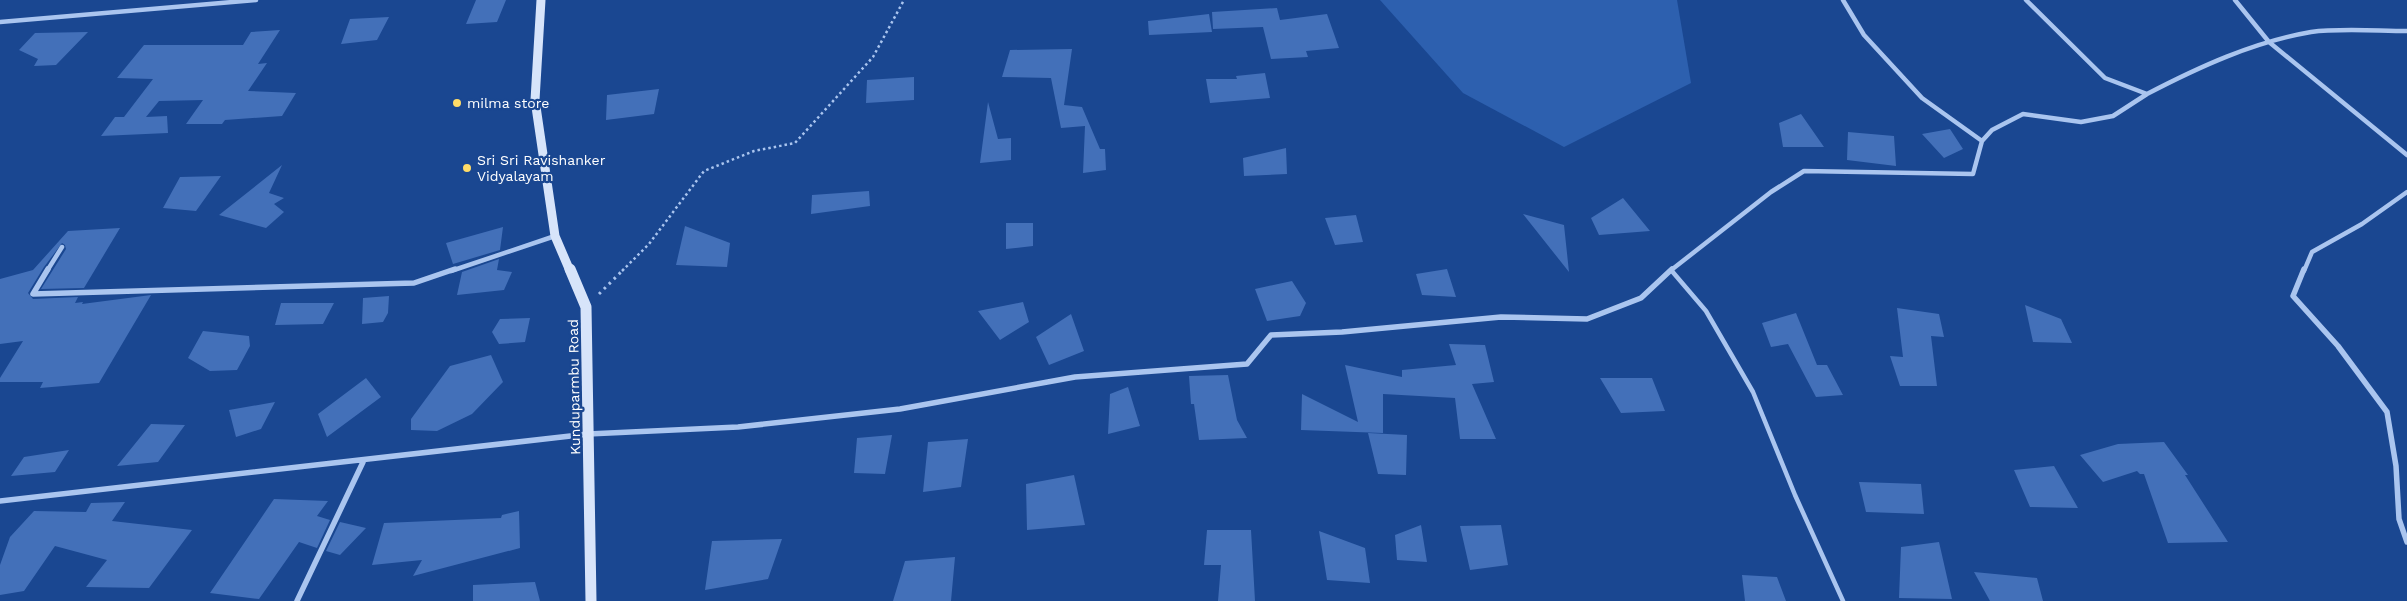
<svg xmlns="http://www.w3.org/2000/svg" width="2407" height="601" font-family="'Work Sans',sans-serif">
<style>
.green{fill:#2d60af}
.building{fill:#4370b9}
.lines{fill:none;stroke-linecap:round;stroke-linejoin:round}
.path-far1{stroke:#aac5ef;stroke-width:2.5;stroke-dasharray:2.5 3;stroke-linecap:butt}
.path{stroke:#aac5ef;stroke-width:3;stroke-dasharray:2.5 4.5;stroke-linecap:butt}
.lane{stroke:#aac5ef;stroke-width:4.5}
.street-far1{stroke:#aac5ef;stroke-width:4.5}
.street{stroke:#aac5ef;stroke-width:5.5}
.secondary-far1{stroke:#d7e4fa;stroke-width:9}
.secondary{stroke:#d7e4fa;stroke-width:11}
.poi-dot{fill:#ffdc68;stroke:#1a4791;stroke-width:2}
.labels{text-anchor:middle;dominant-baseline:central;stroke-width:4.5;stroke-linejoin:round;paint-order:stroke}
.poi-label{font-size:14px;fill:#fff;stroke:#1a4791;text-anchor:start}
.street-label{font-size:14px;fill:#fff;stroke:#1a4791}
</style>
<rect width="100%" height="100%" fill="#1a4791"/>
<path class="green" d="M1380 0H1677L1691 83 1564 147 1463 93Z"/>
<path class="building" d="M476 0H506L497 22 466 24Z
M1277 8 1280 20 1327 14 1339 48 1306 51 1308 57 1271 59 1263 27 1213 29 1212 12Z
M1209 14 1212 32 1149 35 1148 21Z
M389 17 377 40 341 44 350 19Z
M280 30 258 64 267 63 248 91 296 93 282 116 225 120 222 124H186L203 100 159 101 146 117 167 116 168 133 101 136 115 117H124L153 79 117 78 144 45H243L251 32Z
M88 32 56 65 34 66 38 59 19 50 35 33Z
M1072 49 1064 105 1082 107 1100 149H1105L1106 170 1083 173 1085 126 1061 128 1051 78 1002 77 1010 50Z
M1265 73 1270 98 1210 103 1206 79H1237L1236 76Z
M914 77V100L866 103 867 80Z
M659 89 654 114 606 120 607 95Z
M988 102 998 139 1011 138V160L980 163Z
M1801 114 1824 147H1783L1779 123Z
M1950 129 1963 149 1944 158 1922 134Z
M1848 132 1894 136 1896 166 1847 160Z
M1286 148 1287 174 1244 176 1243 158Z
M282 165 269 193 284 198 274 204 284 212 266 228 219 215Z
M221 176 196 211 163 208 180 177Z
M869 191 870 206 811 214 812 195Z
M1623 198 1650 231 1599 235 1591 218Z
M1523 214 1564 225 1569 272Z
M1356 215 1363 242 1335 245 1325 218Z
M1006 223H1033V246L1006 249Z
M685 226 730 243 727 267 676 265Z
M503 227 500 250 453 264 446 243Z
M120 228 84 288 41 289 66 249 65 245 62 243 44 267 28 293 33 299 78 297 75 303 83 302 82 304 151 295 99 383 40 388 43 382H0V378L23 341 0 344V279L33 270 68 231Z
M499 259 497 270 512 272 504 290 457 295 462 272Z
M1447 269 1456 297 1422 295 1416 274Z
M1292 281 1306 303 1300 316 1267 321 1255 289Z
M389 296 388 313 383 322 362 324 363 298Z
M1023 302 1029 322 1000 340 978 311Z
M281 303H334L323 324 275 325Z
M2025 305 2061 319 2072 343 2033 342Z
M1897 308 1939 314 1944 337 1931 336 1937 386H1900L1890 356 1903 357Z
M1796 313 1817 365H1827L1843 395 1816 397 1788 344 1771 347 1762 323Z
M1071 314 1084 351 1049 365 1036 337Z
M530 318 525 342 499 344 492 332 500 319Z
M203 331 249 336 250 346 237 370 210 371 188 358Z
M1449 344 1485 345 1494 382 1472 384 1496 439H1460L1455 398 1383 394V433L1301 430 1302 394 1358 422 1345 365 1402 377V370L1456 365Z
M491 355 503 382 472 414 437 431 411 430V419L450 366Z
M1228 375 1237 420 1247 438 1199 440 1194 404H1191L1189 376Z
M366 378 381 397 327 437 318 414Z
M1600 378H1652L1665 411 1621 413Z
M1128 387 1140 426 1108 434 1110 394Z
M275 402 261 429 236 437 229 410Z
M151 424 185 425 158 462 117 466Z
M1368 433 1407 435 1406 475 1378 474Z
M892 435 885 474 854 473 857 438Z
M968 439 961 487 923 492 928 442Z
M2164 442 2188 475H2185L2228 542 2168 543 2144 474H2140L2137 471 2103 482 2080 455 2118 444Z
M69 450 55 472 11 476 24 457Z
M2054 466 2078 508 2030 507 2014 470Z
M1074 475 1085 525 1027 530 1026 484Z
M1859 482 1921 484 1924 514 1866 512Z
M274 499 328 501 317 516 330 520 317 548 299 542 259 599 210 593Z
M125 502 112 521 192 530 149 588 86 587 107 560 55 546 24 591 0 595V565L10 537 34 511 86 512 91 503Z
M519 511 520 548 413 576 422 560 372 565 384 523 501 518 502 515Z
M340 522 366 528 340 555 326 551Z
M1421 525 1427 562 1397 560 1395 535Z
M1501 525 1508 565 1470 570 1460 526Z
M1207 530H1251L1255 601H1218L1221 565H1204Z
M1319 531 1365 548 1370 583 1327 580Z
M782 539 768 579 705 590 712 541Z
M1939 542 1952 599 1899 598 1901 547Z
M955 557 951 601H893L905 561Z
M1974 572 2037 578 2043 601H1990Z
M1742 575 1777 577 1786 601H1745Z
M535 582 540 601H473V585Z"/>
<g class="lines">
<path class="path-far1" d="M622 271 649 244 704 171 754 151 795 143 873 57 904 0"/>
<path class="path" d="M599 294 624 269"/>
<path class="lane" d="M1671 270 1706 311 1753 392 1795 495 1843 601"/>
<path class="street-far1" d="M1843 0 1864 35 1922 98 1982 141
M2026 0 2105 78 2147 94C2199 67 2253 42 2311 32 2339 28 2378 31 2407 31
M2235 0 2269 42 2407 155
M0 22 256 0
M47 271 62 247
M451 271 555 236
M1670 271 1771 192 1804 171 1973 174 1982 141 1992 130 2023 114 2081 122 2113 116 2147 94
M2304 271 2312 252 2362 224 2407 192"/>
<path class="street" d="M48 269 33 294 414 283 455 269
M2304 269 2293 296 2338 346 2387 412 2396 466 2399 519 2407 542
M0 501 588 434 738 427 900 409 1075 377 1247 364 1271 335 1342 332 1501 317 1587 319 1641 298 1672 269
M297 601 364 460"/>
<path class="secondary-far1" d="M541 0 535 100 555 236 570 271"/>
<path class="secondary" d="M570 269 586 307 591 601"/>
</g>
<g class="poi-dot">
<circle cx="457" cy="103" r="5"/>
<circle cx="467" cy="168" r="5"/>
</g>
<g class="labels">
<g class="poi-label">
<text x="467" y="103">milma store</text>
<text x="477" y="160">Sri Sri Ravishanker<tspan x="477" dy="16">Vidyalayam</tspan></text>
</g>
<g class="street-label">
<text transform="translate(574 387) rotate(-91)">Kunduparmbu Road</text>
</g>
</g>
</svg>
